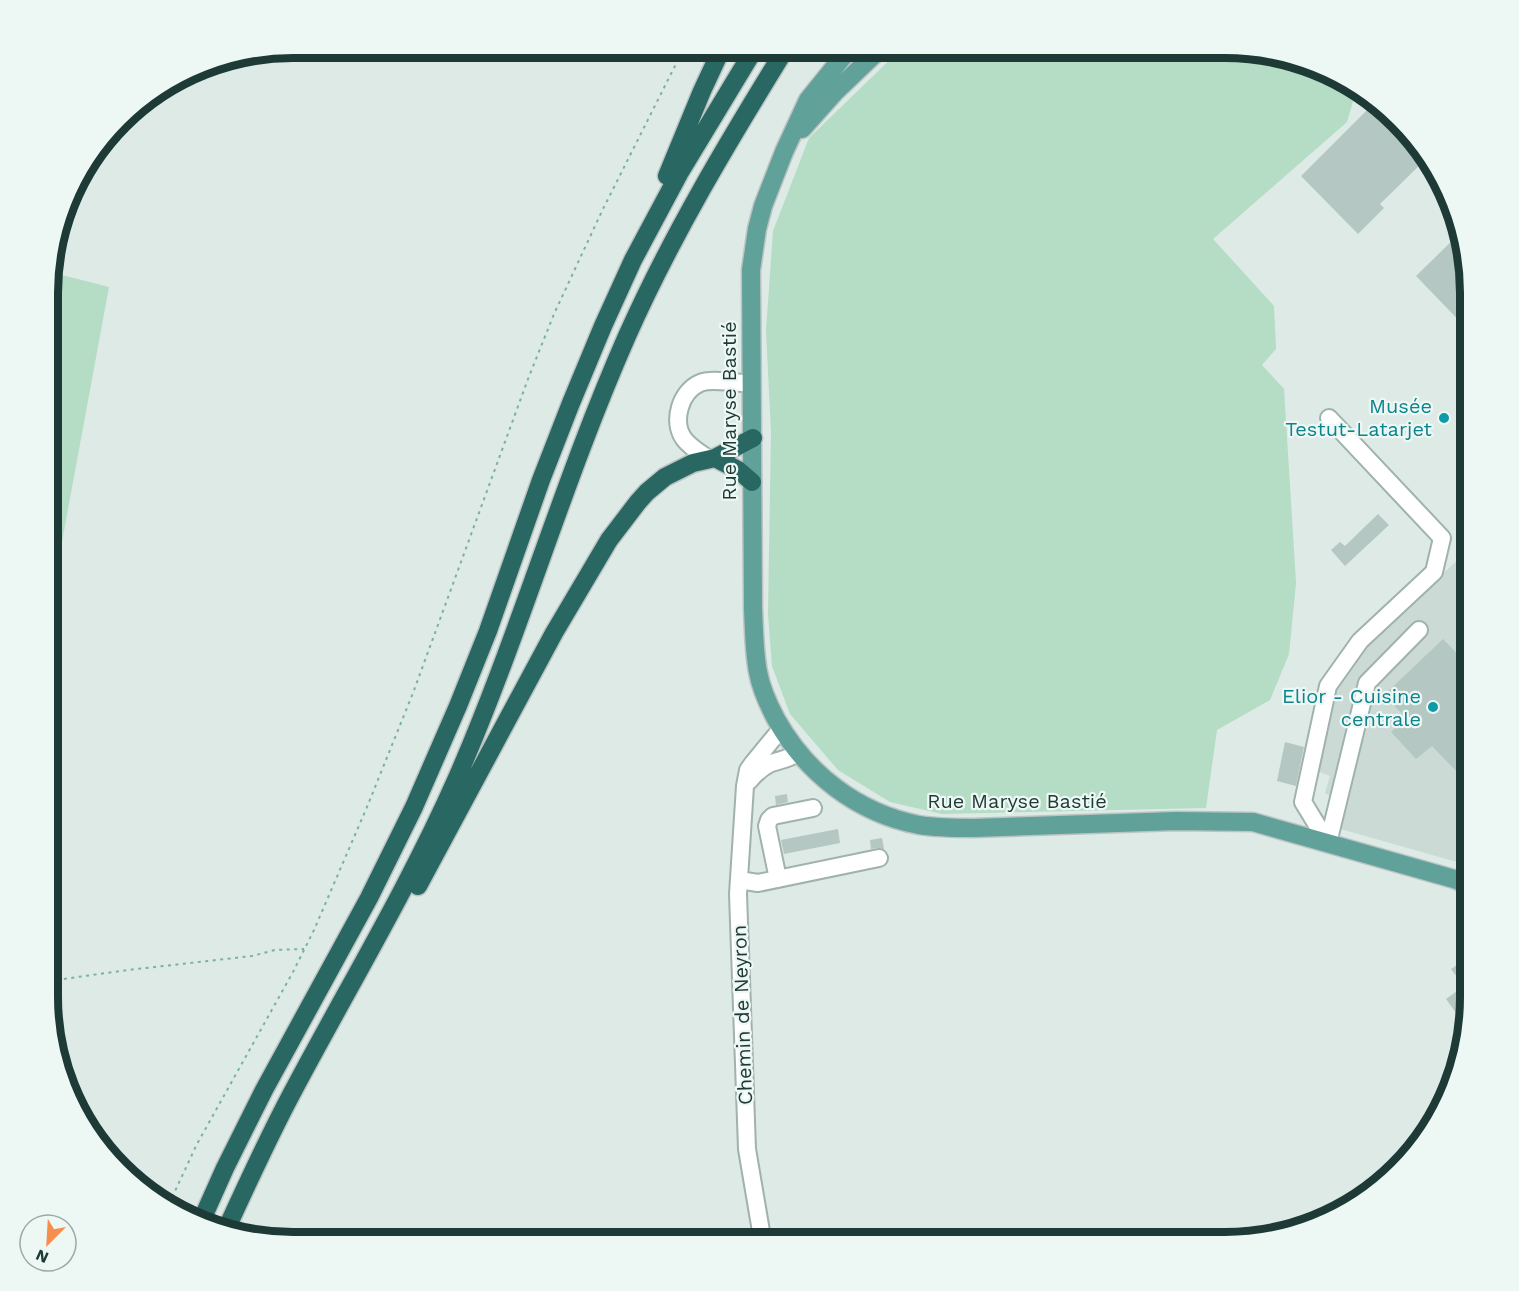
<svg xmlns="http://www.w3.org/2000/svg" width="1519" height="1291" font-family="'Work Sans',sans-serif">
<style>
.built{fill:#cbdad5}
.green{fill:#b5dcc5}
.building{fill:#b5c7c2}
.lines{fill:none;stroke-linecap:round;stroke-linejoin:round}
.minor-casing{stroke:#a0b2ae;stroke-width:20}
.major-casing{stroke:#bcc4c3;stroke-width:21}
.highway-casing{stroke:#bcc4c3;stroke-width:21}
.path{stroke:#7cafa6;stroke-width:2;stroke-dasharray:3 4.5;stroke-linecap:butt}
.minor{stroke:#fff;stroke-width:16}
.major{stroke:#60a199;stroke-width:18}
.highway{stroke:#296762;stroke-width:18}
.culture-dot{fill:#0f9aa8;stroke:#edf7f3;stroke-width:2}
.labels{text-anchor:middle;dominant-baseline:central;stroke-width:4.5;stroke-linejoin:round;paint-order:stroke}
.culture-label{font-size:20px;fill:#0d838f;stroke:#edf7f3;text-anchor:end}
.street-label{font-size:20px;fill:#1e3a36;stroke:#edf7f3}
.rim{fill:none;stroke:#1e3a36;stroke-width:8}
</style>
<rect width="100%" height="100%" fill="#ddeae6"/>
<path class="built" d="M1464 554 1471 561V866L1323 824 1330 796 1325 793 1330 776 1317 771 1336 689 1361 650Z"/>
<path class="green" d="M902 48 1241 49 1320 67 1356 91 1347 122 1213 239 1274 306 1276 349 1262 365 1284 389 1296 583 1289 654 1270 700 1217 730 1206 808 942 814 890 802 838 770 790 714 772 666 768 614 771 432 766 331 773 231 809 138Z
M50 272 109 287 49 612Z"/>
<path class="building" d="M1374 103 1394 116 1403 126 1426 159 1380 204 1384 208 1358 234 1301 176Z
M1460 233 1470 277V332L1416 276Z
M1378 514 1389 525 1345 566 1331 550 1340 542 1345 546Z
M1443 639 1471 668V767L1461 776 1432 746 1416 759 1391 732 1406 718 1384 695Z
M1285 742 1304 747 1296 786 1277 781Z
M787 794 788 802 776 805 775 796Z
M838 829 840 843 784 854 781 840Z
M882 838 884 849 877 848 871 849 870 840Z
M1471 955V998L1465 1025 1446 999 1464 986 1451 969Z"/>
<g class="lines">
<g class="minor-casing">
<path id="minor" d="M709 459C700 453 690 447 684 439 671 421 681 391 700 383 711 378 739 383 751 384
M749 781C755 774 761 768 769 764 779 760 789 759 798 753
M1328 843 1303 802 1328 686 1360 641 1434 572 1442 538 1329 418
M1328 843 1367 683 1419 630
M778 879 767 826 769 820 773 816 813 808
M739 880 758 883 879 858
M763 1243 747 1149 738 894 745 786 748 770 753 763 776 735 782 730"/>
</g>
<g class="major-casing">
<path id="major" d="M850 48 808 100 784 152 763 206 757 229 751 270 753 608C754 629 754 651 758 672 761 689 768 704 776 719 806 773 857 813 919 825 937 828 955 828 974 828L1176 821 1253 822 1454 879 1471 886
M802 129 835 92 881 48"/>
</g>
<g class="highway-casing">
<path id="highway" d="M667 176 702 91 722 48
M715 458 738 470 752 482
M418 886 554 633 609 540 638 502 647 492 665 477 693 463 715 458 753 438
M200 1224 225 1168 264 1090 369 898 414 807 458 706 488 631 541 480 571 403 603 326 633 260 680 172 755 48
M226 1230C247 1184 268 1138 292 1093 347 989 409 887 457 778 520 633 563 481 627 336 672 235 728 142 786 48"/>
</g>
<path class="path" d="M49 981 128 970 252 956 275 950 304 949
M169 1204 197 1144 293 972 314 930 367 807 413 693 528 379 554 314 602 211 684 48"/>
<use href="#minor" class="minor"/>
<use href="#major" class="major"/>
<use href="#highway" class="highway"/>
</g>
<g class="culture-dot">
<circle cx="1444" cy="418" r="6"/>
<circle cx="1433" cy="707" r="6"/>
</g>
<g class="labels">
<g class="culture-label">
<text x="1432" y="406">Musée<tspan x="1432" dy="23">Testut-Latarjet</tspan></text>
<text x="1421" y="696">Elior - Cuisine<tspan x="1421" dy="23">centrale</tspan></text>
</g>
<g class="street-label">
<text transform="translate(729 411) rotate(-90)">Rue Maryse Bastié</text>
<text x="1017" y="801">Rue Maryse Bastié</text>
<text transform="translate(742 1015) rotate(-92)">Chemin de Neyron</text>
</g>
</g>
<path d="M0 0H1519V1291H0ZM293 58H1225A235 235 0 0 1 1460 293V997A235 235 0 0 1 1225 1232H293A235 235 0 0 1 58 997V293A235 235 0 0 1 293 58Z" fill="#edf7f3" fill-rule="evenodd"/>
<path class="rim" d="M293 58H1225A235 235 0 0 1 1460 293V997A235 235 0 0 1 1225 1232H293A235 235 0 0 1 58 997V293A235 235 0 0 1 293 58Z"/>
<g transform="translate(48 1243) rotate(204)"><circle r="28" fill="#edf7f3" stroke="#9aaba7" stroke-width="1.5"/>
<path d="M0-4.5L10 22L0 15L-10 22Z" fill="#f78e4e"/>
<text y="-9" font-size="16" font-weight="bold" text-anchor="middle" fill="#1e3a36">N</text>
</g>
</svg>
